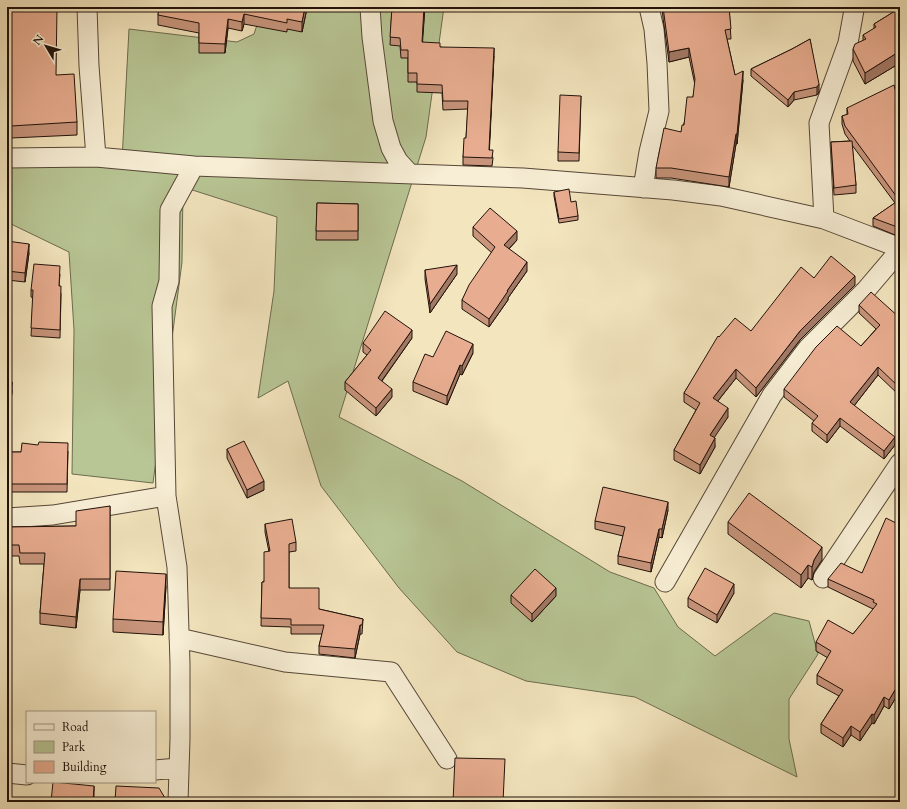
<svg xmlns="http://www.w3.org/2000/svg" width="907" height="809" font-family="Cardo,serif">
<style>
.green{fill:#b8c594;stroke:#6c6c4f}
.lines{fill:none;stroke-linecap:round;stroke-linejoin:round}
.minor-casing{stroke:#564737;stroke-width:21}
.minor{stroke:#f7eed5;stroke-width:19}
.wall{fill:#c8957c;stroke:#21120a}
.shaded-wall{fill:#a27965;stroke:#21120a}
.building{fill:#e8ad90;stroke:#21120a}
</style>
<rect width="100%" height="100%" fill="#f3e5be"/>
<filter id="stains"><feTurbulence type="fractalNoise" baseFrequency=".005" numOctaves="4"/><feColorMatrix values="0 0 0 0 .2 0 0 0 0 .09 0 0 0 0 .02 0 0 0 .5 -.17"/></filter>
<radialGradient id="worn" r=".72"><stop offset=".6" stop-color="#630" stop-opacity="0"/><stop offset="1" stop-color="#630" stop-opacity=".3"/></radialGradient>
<path class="green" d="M263 7H444L426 137 339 417 462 481 610 572 654 588 678 627 715 656 774 613 809 621 818 654 789 699V739L797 777 635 697 526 681 457 652 399 588 321 486 288 381 258 398 274 291 277 217 183 187 182 262 153 483 72 474 74 330 69 252 11 224 7 227V158L122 160 129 29 237 42 254 34Z"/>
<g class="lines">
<g class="minor-casing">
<path id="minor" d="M87 7 89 66 96 157
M370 7 372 37 383 121 391 148 398 161 409 173
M7 158 96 157 194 166 523 178 673 190 721 196 824 219 900 248
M643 188 649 152 659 111 657 63 654 29 649 7
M824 219 819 123 848 43 854 10 852 7
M7 518 53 515 166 496
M823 578 900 463
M665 582 772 395 808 348 866 290 900 250
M179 638 285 662 391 672 447 759
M155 770 178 768
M7 773 27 775
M178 802 180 739V664L177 567 166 496 162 306 169 281 170 210 194 166"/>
</g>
<use href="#minor" class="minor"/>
</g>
<path class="wall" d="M7 7 56 75 77 122V135L11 138 7 73Z
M150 7H306V13L302 32 287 29V32L244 24 242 31 228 28 225 53H199V33L158 25V15L159 9 150 8Z
M392 7H425L422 42 440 47 494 56 489 150 493 158 492 166 463 165V157L466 138 468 109 443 110 442 93 417 92V82H408V58H401L400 46 390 45Z
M662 7H729L731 39H727L735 75 743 80 737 144H736L729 187 671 178H656V168L681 132 693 97 695 85 689 57 669 62 663 18Z
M900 8V63L865 84 853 61V49L863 40V35L874 29V24Z
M810 39 819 92 817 95 794 100 788 107 751 76V69L792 49Z
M581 96 579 161H558V152Z
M847 108H900V237L873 226V218L895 203 852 145 856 185V193L834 195 831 142 850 141 845 134 842 124V116L847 115Z
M554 192 571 202 578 216V220L559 223 554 196Z
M317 203 358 204V240H316Z
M473 227 517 240 509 249 527 271 508 298V300L489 327 462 309V300L492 253 473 236Z
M7 241 29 253 25 282 7 280Z
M425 270 457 274 430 313 425 279Z
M60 274 59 286 61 294 60 338 31 336 33 298 31 297V290Z
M814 278 855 285 800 340 756 397 736 378 718 401 728 417 714 437 715 447 700 474 674 460V450L696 410 684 402V393L719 337 751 331Z
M859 305 900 318V396L878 375 854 406 895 445 884 459 840 426 827 443 812 431V423L814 421 784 397V389L861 346 876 329 859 313Z
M412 338 382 381 392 397 376 416 345 390V382L367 355 363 352V343Z
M473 353 462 375 460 374 447 405 413 391V382L433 357Z
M7 382 12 391 10 412H7Z
M227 449 264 490 247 498 227 458Z
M68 451 67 492H7V452H21Z
M110 506V590H80L76 628 40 624V613L44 564H20L19 556H7V527L76 526Z
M668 510 662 538 659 537 651 572 618 564V556L623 536 595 529V521Z
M728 522 822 560 814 572 812 580 808 578 801 588 728 534Z
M265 524 296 542V551L289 552V588L319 609 363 619 362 634H360L355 658 319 654V646L322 634H291V627L261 626 262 582H264L269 552 265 532Z
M900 525V695L898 694 889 709 884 706 874 724 872 723 860 741 851 735 843 747 821 733V724L839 696 817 684V675L828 658 816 651V642L853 634 873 610V609L828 587V579L862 573Z
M166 586 163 635 113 632V619Z
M734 593 717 623 688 607V598Z
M511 595 556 596 532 622 511 603Z"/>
<path class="shaded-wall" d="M305 7H306V13L302 32V22Z
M424 7H425L422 50V42Z
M244 14V24L242 31V22Z
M228 19V28L225 53V44Z
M494 48V56L489 158V150Z
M689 48V57L669 62V52Z
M900 51V63L865 84V73Z
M743 71V80L737 144V134Z
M819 84V92L817 95V87Z
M794 92V100L788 107V100Z
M736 134V144L729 187V177Z
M517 231V240L504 254V245Z
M29 244V253L25 282V273Z
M527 262V271L508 298V300L489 327V319L507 291Z
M457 265V274L430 313V304Z
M855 276V285L800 340 756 397V388L800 331Z
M412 330V338L378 386V378Z
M473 344V353L462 375V366Z
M460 365V374L447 405V396Z
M878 367V375L850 411V402Z
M736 369V378L713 407V398Z
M12 382V391L10 412V404Z
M392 389V397L376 416V408Z
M728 408V417L710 444V435Z
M840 418V426L827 443V435Z
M895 437V445L884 459V451Z
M715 438V447L700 474V465Z
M264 481V490L247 498V490Z
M668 502V510L662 538V529Z
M659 529V537L651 572V563Z
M822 547V560L814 572 812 580V567L814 560Z
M808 565V578L801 588V575Z
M166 574V586L163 635V622Z
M80 579V590L76 628V617Z
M734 584V593L717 623V615Z
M556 588V596L532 622V614Z
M360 625V634L355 658V649Z
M898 685V694L889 709V700Z
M884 697V706L874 724V715Z
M872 714V723L860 741V732Z
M851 726V735L843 747V738Z
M94 786V802H93Z"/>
<path class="building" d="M7 7H57L56 75 74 74 77 122 11 126 7 61Z
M159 7H305L302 22 287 19V23L244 14 242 22 228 19 225 44 199 43V23L158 15Z
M392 7H424L422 42 440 43V47L494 48 489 150H493L492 158 463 157 464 138H466L468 101H443L442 85 417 84V73H408V50H401L400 38 390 37Z
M663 7H729L731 29 725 30 735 75 743 71 737 134H736L729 177 671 168H656L664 128 681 132 682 125H684L687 97H693L695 79 689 48 669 52Z
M900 8V51L865 73 853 49 855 44 866 39 863 35 876 27 874 24Z
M810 39 819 84 817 87 794 92 788 100 751 69 792 49Z
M894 85 900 108V228L873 218 899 200 845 126 842 116 848 114 847 108Z
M560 95 581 96 579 153 558 152Z
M852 141 856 185 834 188 831 142Z
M569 189 571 202 576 201 578 216 559 219 554 192Z
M317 203 358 204V231H316Z
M490 208 517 231 504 245 527 262 507 291H508L489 319 462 300 469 285 495 247 473 227Z
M7 241 29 244 25 273 7 271Z
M831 256 855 276 800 331 756 388 736 369 713 398 728 408 710 435 715 438 700 465 674 450 700 403 684 393 718 336 719 337 735 318 751 331 801 267 814 278Z
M34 264 60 266 59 286H61L60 330 31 328 33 290H31Z
M457 265 430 304 425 270Z
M871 292 900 318V388L878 367 850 402 895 437 884 451 840 418 827 435 812 423 818 416 784 389 816 347 837 326 861 346 880 325 859 305Z
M385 311 412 330 378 378 392 389 376 408 345 382 371 350 363 343Z
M446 331 473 344 462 366 460 365 447 396 413 382 425 354 433 357Z
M7 382H12L10 404H7Z
M244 441 264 481 247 490 227 449Z
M39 442 68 443 67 484H7V452H21L22 443 38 445Z
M603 487 668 502 662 529H659L651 563 618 556 625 527 595 521Z
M749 493 822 547 814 560 812 567 808 565 801 575 728 522Z
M110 506V579H80L76 617 40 613 45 553H20L19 545H7V527L76 526V511Z
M886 518 900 525V686L898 685 889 700 884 697 874 715 872 714 860 732 851 726 843 738 821 724 843 690 817 675 831 651 816 642 828 620 853 634 877 604 873 602 874 600 828 579 841 563 862 573Z
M292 519 296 542 289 544V588H319V609L363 619 362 625H360L355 649 319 646 324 625H291V619L261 618 262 582H264V552L270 551 265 524Z
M705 568 734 584 717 615 688 598Z
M535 569 556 588 532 614 511 595Z
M116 571 166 574 163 622 113 619Z
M455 758 505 759 503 802H453Z
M53 782 94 786 93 802H51Z
M116 786 159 788 165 798V802H126L115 801Z"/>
<rect width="907" height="809" fill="none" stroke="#f3e5be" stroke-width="24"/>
<rect x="8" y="8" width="891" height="793" fill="none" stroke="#21120a" stroke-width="2"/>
<rect x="12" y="12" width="883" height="785" fill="none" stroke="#21120a"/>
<rect x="26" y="711" width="130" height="72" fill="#f7eed5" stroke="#a19684"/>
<rect x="34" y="724" width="20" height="6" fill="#f7eed5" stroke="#a19684"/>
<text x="62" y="731" font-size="12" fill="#21120a">Road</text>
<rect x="34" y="741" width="20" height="12" fill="#b8c594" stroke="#a19684"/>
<text x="62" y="751" font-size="12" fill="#21120a">Park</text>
<rect x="34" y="761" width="20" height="12" fill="#e8ad90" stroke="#a19684"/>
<text x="62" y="771" font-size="12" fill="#21120a">Building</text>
<g transform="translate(46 46) rotate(308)" stroke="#f7eed5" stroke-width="3" paint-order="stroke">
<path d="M0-3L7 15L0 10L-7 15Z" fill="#21120a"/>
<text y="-6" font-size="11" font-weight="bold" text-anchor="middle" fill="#21120a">N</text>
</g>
<rect width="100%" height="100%" filter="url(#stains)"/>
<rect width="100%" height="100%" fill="url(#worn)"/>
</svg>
